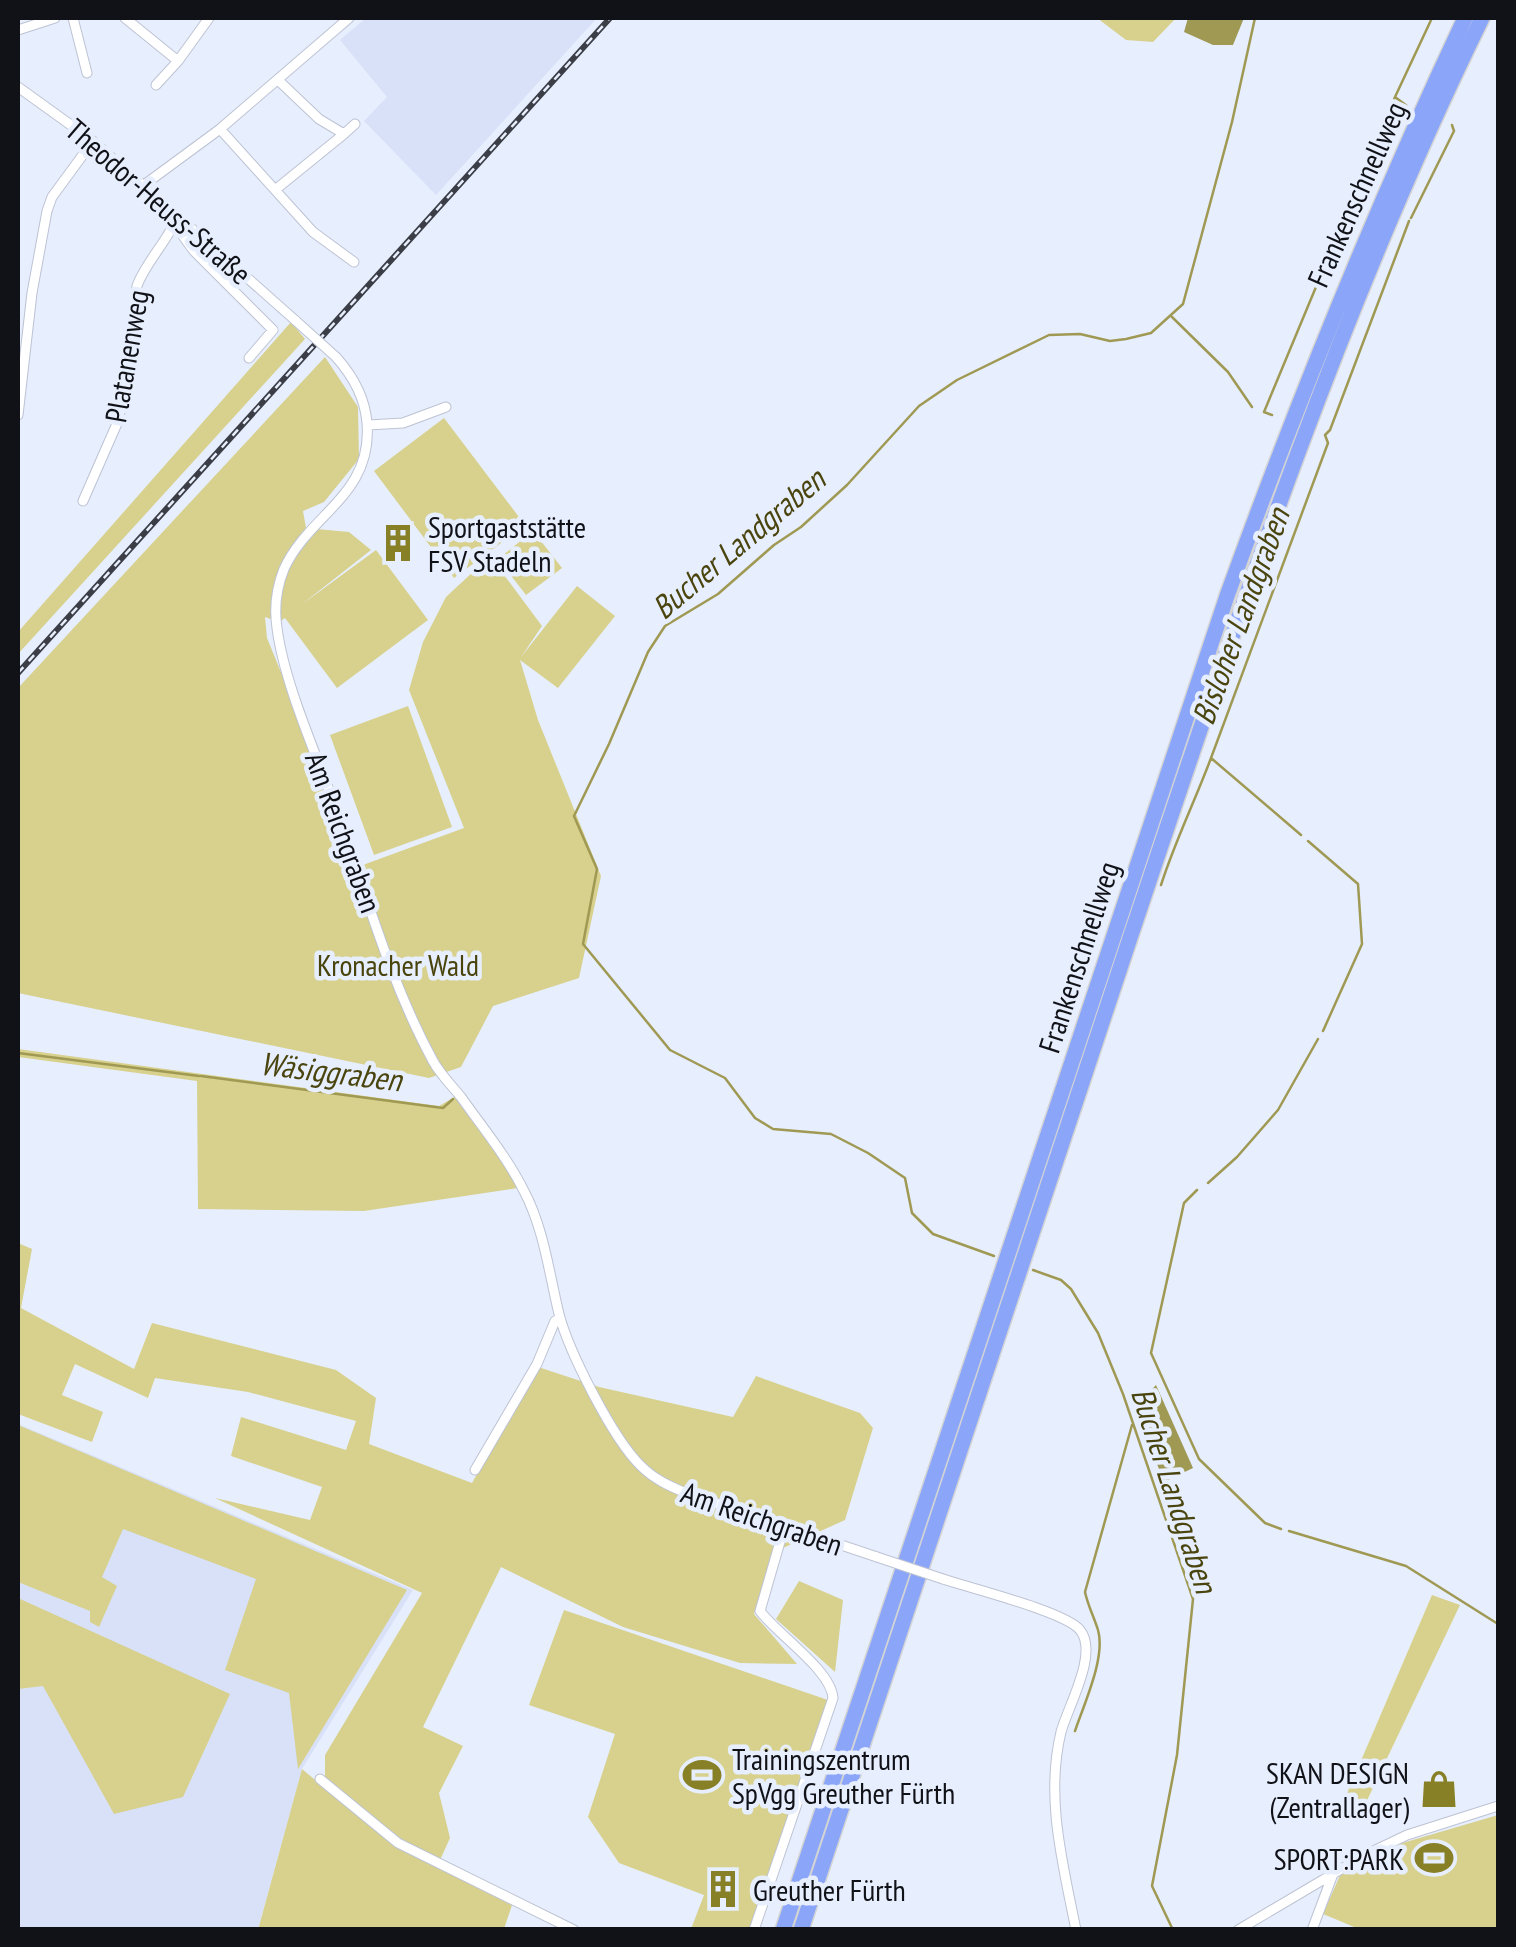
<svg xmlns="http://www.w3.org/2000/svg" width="1516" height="1947" font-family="'PT Sans Narrow',sans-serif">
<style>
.built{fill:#d8e1f7}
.green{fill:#d7d18d}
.water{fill:#9f9953}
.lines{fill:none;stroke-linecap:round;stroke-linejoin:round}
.stream{stroke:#9f9953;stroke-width:2.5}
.street-casing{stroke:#bdc3d3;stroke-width:11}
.highway-casing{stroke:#d4d4d5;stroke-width:18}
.street{stroke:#fff;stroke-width:9}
.highway{stroke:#8ba6f9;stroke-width:15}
.rail-casing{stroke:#3b3e46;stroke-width:6}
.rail{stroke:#e7eefe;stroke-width:2.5;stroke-dasharray:8;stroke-linecap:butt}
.street-bridge-casing{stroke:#bdc3d3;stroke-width:11;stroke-linecap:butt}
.street-bridge{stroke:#fff;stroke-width:9}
.labels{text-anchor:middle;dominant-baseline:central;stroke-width:9;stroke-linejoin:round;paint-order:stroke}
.street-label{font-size:30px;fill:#101217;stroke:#e7eefe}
.poi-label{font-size:30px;fill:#101217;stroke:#e7eefe;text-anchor:start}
.park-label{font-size:30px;fill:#49440c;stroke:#e7eefe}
.water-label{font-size:32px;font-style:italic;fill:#4a450e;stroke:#e7eefe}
</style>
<rect width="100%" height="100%" fill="#e7eefe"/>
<path class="built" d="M366 18H597L436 195 364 121 387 97 340 40Z
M18 1424 413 1590 302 1769 258 1929H18Z"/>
<path class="green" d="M1097 18H1176L1153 42 1126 40Z
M291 322 305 339 18 654V632Z
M325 357 358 407 359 459 324 502 303 511 306 528 349 532 371 550 301 605 376 550 428 620 337 688 285 618 279 622 265 617 267 638 360 866 464 828 409 690 423 642 446 597 490 556 542 626 521 657 577 586 615 616 558 688 520 660 538 720 601 876 579 978 493 1006 461 1067 429 1078 18 993V688Z
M444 418 525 525 454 578 374 471Z
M533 531 562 568 526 595 498 559Z
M408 706 452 827 374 855 330 735Z
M18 1049 439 1106 456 1096 490 1142 518 1188 364 1211 198 1209 197 1081 18 1057Z
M18 1243 32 1249 21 1308 134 1369 152 1323 336 1370 376 1398 369 1444 472 1483 538 1367 599 1387 733 1417 756 1376 860 1413 873 1428 845 1520 772 1553 754 1614 797 1664 740 1663 623 1627 501 1567 423 1727 463 1746 439 1793 450 1838 440 1860 400 1839 325 1777V1755L422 1593 215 1498 310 1520 322 1487 231 1456 241 1417 346 1450 356 1421 248 1392 155 1378 148 1398 75 1364 62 1395 103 1412 92 1442 18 1414Z
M18 1425 407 1590 298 1769 289 1693 225 1670 256 1579 123 1529 102 1577 117 1586 99 1627 90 1622V1611L18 1582Z
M799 1581 843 1600 835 1672 776 1619Z
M1432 1595 1460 1605 1361 1813 1342 1805Z
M18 1598 230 1694 183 1797 114 1814 43 1686 18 1689Z
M564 1610 828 1700 750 1929H691L704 1895 619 1863 588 1817 615 1734 529 1705Z
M302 1769 394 1846 512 1905 504 1929 258 1930Z
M1498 1815V1929H1359L1323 1914 1341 1873 1399 1844Z"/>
<path class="water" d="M1188 18H1244L1233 45H1213L1184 32Z
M1156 1385 1193 1468 1164 1482 1135 1407Z"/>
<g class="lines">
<path class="stream" d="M1407 106 1395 97 1432 18
M1411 218 1454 131 1452 125
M1172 317 1228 372 1252 407
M1272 415 1264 412 1395 97
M1301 835 1211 758 1328 443 1325 435 1330 430 1409 221
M1308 841 1358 884 1362 944 1323 1031
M1161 885C1175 841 1195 801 1211 758
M18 1053 199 1076
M201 1076 443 1108 453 1099
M1208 1183 1237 1157 1278 1110 1318 1039
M1197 1190 1184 1203 1151 1353 1199 1459 1265 1523 1281 1529
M994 1256 933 1234 912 1213 905 1178 868 1153 831 1134 773 1129 755 1118 725 1078 670 1050 583 944 597 869 574 816 609 744 648 652 665 626 718 594 774 545 801 527 847 485 919 406 957 380 1049 335 1080 334 1110 341 1126 339 1151 333 1183 304 1232 122 1255 18
M1033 1270 1061 1280 1071 1289 1098 1333 1123 1394 1193 1599 1177 1755 1152 1886 1173 1930
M1289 1531 1406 1566 1498 1624
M1075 1731C1084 1704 1106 1657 1098 1630 1094 1617 1088 1606 1085 1592L1132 1425"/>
<g class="street-casing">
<path id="street" d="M73 18 87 73
M125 18 178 61 209 18
M18 30 55 18
M156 85 178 61
M18 87 93 141 296 321
M220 129 313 232 354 262
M344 134 355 124
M144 185 220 129 349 18
M275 190 344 134 319 119 278 80
M175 225 194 251 273 330 249 358
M336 357C353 376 365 397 367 423 373 495 309 514 284 569 276 589 274 608 277 628 284 682 314 749 333 801 364 887 389 980 433 1061 440 1074 452 1086 461 1097 483 1128 507 1157 524 1191 544 1229 549 1273 559 1314 569 1352 613 1439 641 1466 654 1479 669 1486 686 1493L877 1557
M18 415 32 293 47 211 52 197 93 141
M368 425 403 423 446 407
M83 501 119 419 137 286C145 262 174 234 176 215
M475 1470 537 1364 555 1321 560 1319
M943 1579C970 1588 1066 1612 1080 1630 1099 1653 1068 1706 1061 1732 1045 1798 1063 1864 1076 1930
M320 1779 398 1843 574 1930
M754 1930 833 1698C831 1670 778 1635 760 1611L784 1528
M1238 1930 1365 1855 1407 1835 1498 1806
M1312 1930 1333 1874"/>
</g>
<g class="highway-casing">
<path id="highway" d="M783 1930 1227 596C1299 397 1375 209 1465 18
M801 1930C913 1597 1021 1264 1132 932 1236 622 1338 312 1482 18"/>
</g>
<use href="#street" class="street"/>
<use href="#highway" class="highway"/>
<g class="rail-casing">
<path id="rail" d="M18 673 610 18"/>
</g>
<use href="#rail" class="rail"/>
<g class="street-bridge-casing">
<path id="street-bridge" d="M296 321 336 357
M877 1557 943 1579"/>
</g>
<use href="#street-bridge" class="street-bridge"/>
</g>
<defs>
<g id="building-bare" transform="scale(3)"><path d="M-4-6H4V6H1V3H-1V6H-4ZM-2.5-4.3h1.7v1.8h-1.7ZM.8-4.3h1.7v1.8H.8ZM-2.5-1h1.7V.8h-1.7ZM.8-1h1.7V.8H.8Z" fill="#888027" stroke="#e7eefe" stroke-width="2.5" paint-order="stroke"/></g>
<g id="stadium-bare" transform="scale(3)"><path d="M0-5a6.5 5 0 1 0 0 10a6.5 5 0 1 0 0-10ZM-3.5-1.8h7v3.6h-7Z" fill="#888027" stroke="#e7eefe" stroke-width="2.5" paint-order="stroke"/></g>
<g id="shop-bare" transform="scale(3)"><path d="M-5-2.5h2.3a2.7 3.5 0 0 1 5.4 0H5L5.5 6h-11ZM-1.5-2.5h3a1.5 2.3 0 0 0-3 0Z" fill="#888027" stroke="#e7eefe" stroke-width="2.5" paint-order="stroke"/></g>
</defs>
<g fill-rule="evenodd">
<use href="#building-bare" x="398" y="543"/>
<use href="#stadium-bare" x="702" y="1775"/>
<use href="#shop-bare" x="1439" y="1789"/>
<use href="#stadium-bare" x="1434" y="1858"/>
<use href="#building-bare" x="723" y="1889"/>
</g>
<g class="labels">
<g class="street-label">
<text transform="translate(1356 194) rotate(-66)">Frankenschnellweg</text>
<text transform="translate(159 201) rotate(41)">Theodor-Heuss-Straße</text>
<text transform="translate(126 356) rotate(-80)">Platanenweg</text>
<text transform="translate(344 832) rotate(70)">Am Reichgraben</text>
<text transform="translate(1078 957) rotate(-72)">Frankenschnellweg</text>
<text transform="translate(762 1518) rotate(19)">Am Reichgraben</text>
</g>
<g class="poi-label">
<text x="428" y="526">Sportgaststätte<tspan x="428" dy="34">FSV Stadeln</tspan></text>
<text x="732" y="1758">Trainingszentrum<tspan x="732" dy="34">SpVgg Greuther Fürth</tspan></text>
<text x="1409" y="1772" text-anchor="end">SKAN DESIGN<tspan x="1409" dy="34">(Zentrallager)</tspan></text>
<text x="1404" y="1858" text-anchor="end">SPORT:PARK</text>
<text x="753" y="1889">Greuther Fürth</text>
</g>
<g class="park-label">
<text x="398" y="964">Kronacher Wald</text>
</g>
<g class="water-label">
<text transform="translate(738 543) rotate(-40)">Bucher Landgraben</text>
<text transform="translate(1240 616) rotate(-70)">Bisloher Landgraben</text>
<text transform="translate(331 1071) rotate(7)">Wäsiggraben</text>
<text transform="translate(1175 1490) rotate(72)">Bucher Landgraben</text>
</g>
</g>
<rect width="1516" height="1947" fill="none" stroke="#101217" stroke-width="40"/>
</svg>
